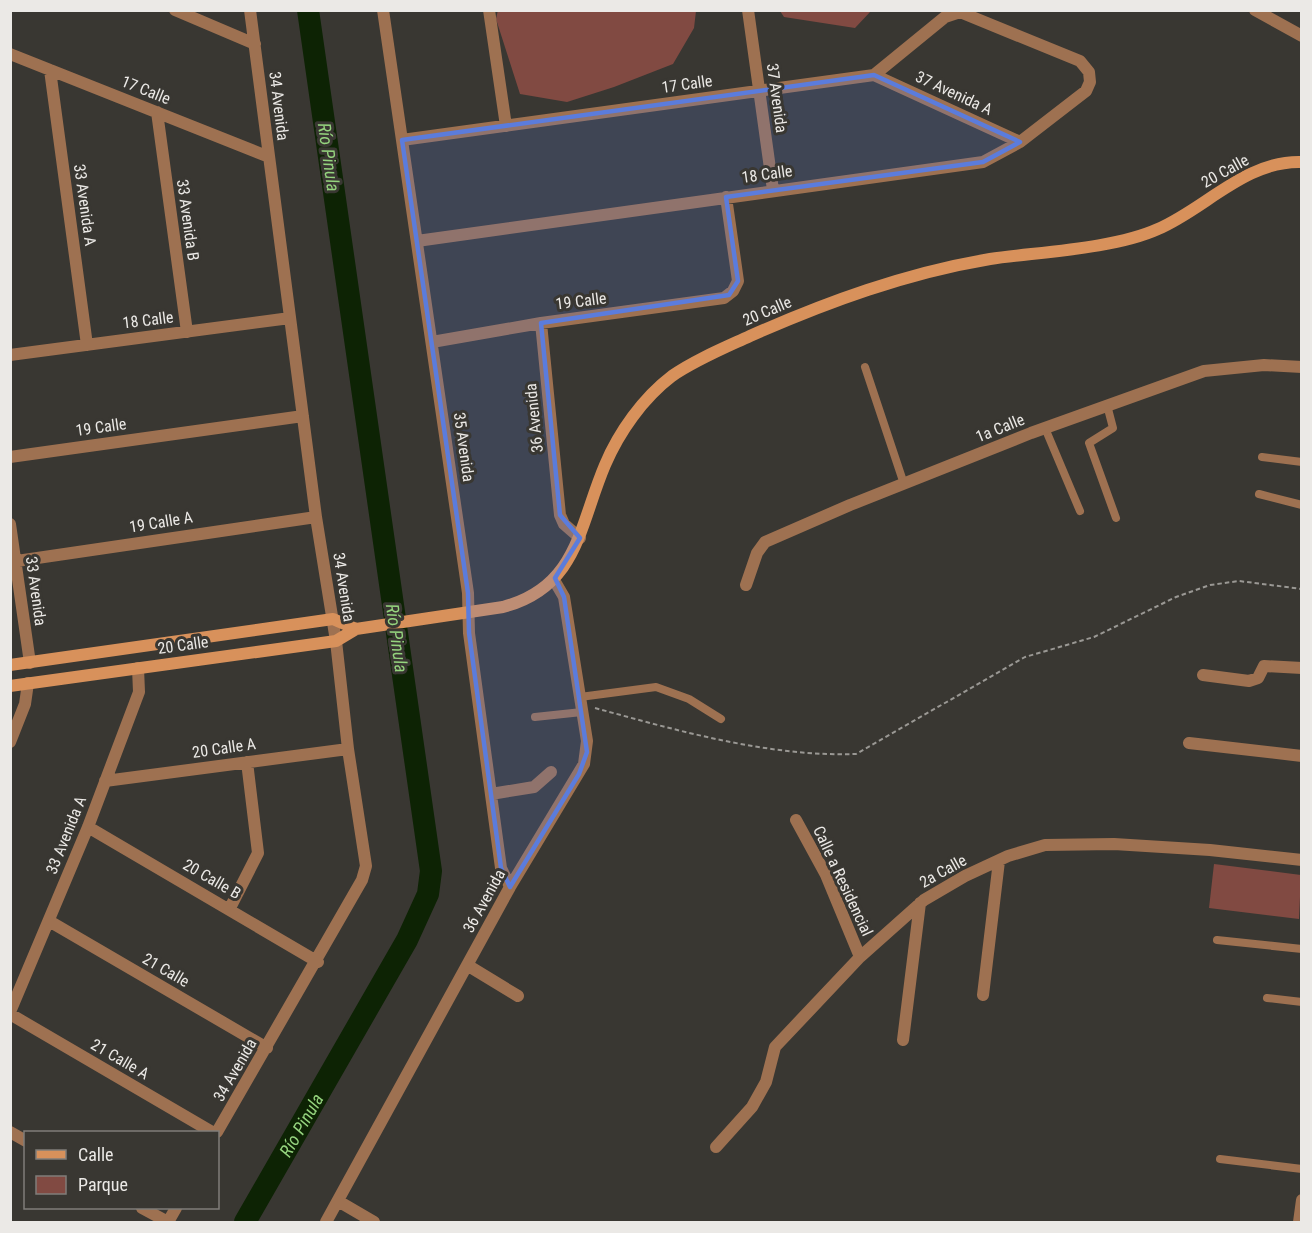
<svg xmlns="http://www.w3.org/2000/svg" width="1312" height="1233" font-family="'Roboto Condensed',sans-serif">
<style>
.green{fill:#814a42}
.lines{fill:none;stroke-linecap:round;stroke-linejoin:round}
.river{stroke:#0d2304;stroke-width:22}
.path{stroke:#9a9894;stroke-width:2;stroke-dasharray:4.5 3;stroke-linecap:butt}
.lane{stroke:#9e7151;stroke-width:8}
.street{stroke:#9e7151;stroke-width:12}
.secondary{stroke:#d8915b;stroke-width:12}
.marked{fill:#5b7cdc;fill-opacity:0.2;stroke:#5b7cdc;stroke-width:4.5;stroke-linejoin:round}
.labels{text-anchor:middle;dominant-baseline:central;stroke-width:6;stroke-linejoin:round;paint-order:stroke}
.street-label{font-size:16px;fill:#ebe9e6;stroke:#393732}
.water-label{font-size:18px;font-style:italic;fill:#95d47e;stroke:#393732}
</style>
<rect width="100%" height="100%" fill="#393732"/>
<path class="green" d="M498 10 696 11 694 28 673 64 614 87 567 102 520 94 496 19Z
M780 11H871L855 28 784 17Z
M1214 864 1301 875 1299 919 1209 908Z"/>
<g class="lines">
<path class="river" id="s1" d="M245 1222 407 940 428 894 431 871 308 10"/>
<path class="path" d="M595 708C679 731 769 757 856 754L1025 657 1094 637 1176 597 1210 585 1239 581 1302 589"/>
<path class="lane" d="M865 367 904 484
M1107 405 1113 428 1089 443 1116 518
M1045 428 1080 511
M1262 457 1302 462
M1259 494 1302 505
M580 697 656 687 689 699 721 719
M535 717 582 712
M1217 940 1302 949
M1267 998 1302 1002
M1220 1159 1302 1169"/>
<path class="street" d="M175 10 255 44
M383 10 468 593 469 633 501 868 510 887
M489 10 506 126
M748 10 773 190
M1255 10 1302 36
M10 54 269 157
M50 70 87 345
M874 75 1020 142
M157 112 187 332
M402 140 874 75 945 17 960 12 1080 61 1089 72 1090 82 1086 91 1020 142 983 162 417 241
M541 323 560 515 564 524 580 538
M432 342 541 323 724 298 733 291 738 281 726 197
M10 355 290 318
M10 457 303 416
M10 524 30 663
M10 562 316 517
M746 585 757 553 765 542 850 505 1031 433 1204 371 1264 365 1302 367
M1203 675 1249 681 1258 678 1264 666 1302 668
M10 742 25 704 28 683
M1189 743 1302 756
M105 781 348 749
M491 794 534 787 551 772
M796 820 826 875 860 957
M88 827 318 962
M230 908 258 853 247 762
M49 921 267 1048
M467 965 518 996
M983 995 999 861
M10 1012 88 827 139 692 138 668
M10 1014 212 1132
M903 1040 920 903
M10 1132 26 1141
M217 1132 362 880 366 866 348 749 336 641 316 517 250 10
M716 1147 752 1107 766 1082 775 1047 860 957 924 900 965 876 1008 856 1045 845 1114 844 1210 850 1302 860
M338 1201 374 1222
M142 1208 168 1222 176 1208
M326 1222 510 887 584 764 587 741 564 597 554 580
M1299 1222 1302 1200"/>
<path class="secondary" d="M10 665 333 619 356 629
M10 686 336 641 356 629 503 607C578 587 579 526 605 465 619 432 643 398 672 376 695 360 724 348 750 336 827 302 906 273 990 259 1038 252 1114 249 1158 229 1205 209 1246 160 1302 162"/>
</g>
<path class="marked" d="M874 75 1020 142 983 162 726 197 738 281 729 295 541 323 560 515 580 538 555 578 564 597 587 752 579 774 510 887 501 868 469 633 468 593 402 140Z"/>
<g class="labels">
<g class="street-label">
<text transform="translate(687 84) rotate(-8)">17 Calle</text>
<text transform="translate(146 90) rotate(22)">17 Calle</text>
<text transform="translate(954 93) rotate(25)">37 Avenida A</text>
<text transform="translate(777 98) rotate(82)">37 Avenida</text>
<text transform="translate(279 106) rotate(83)">34 Avenida</text>
<text transform="translate(1225 171) rotate(-29)">20 Calle</text>
<text transform="translate(767 174) rotate(-8)">18 Calle</text>
<text transform="translate(85 205) rotate(82)">33 Avenida A</text>
<text transform="translate(188 220) rotate(82)">33 Avenida B</text>
<text transform="translate(581 301) rotate(-7)">19 Calle</text>
<text transform="translate(767 311) rotate(-23)">20 Calle</text>
<text transform="translate(148 320) rotate(-7)">18 Calle</text>
<text transform="translate(534 418) rotate(-96)">36 Avenida</text>
<text transform="translate(101 427) rotate(-8)">19 Calle</text>
<text transform="translate(1000 428) rotate(-22)">1a Calle</text>
<text transform="translate(464 447) rotate(82)">35 Avenida</text>
<text transform="translate(161 522) rotate(-9)">19 Calle A</text>
<text transform="translate(344 587) rotate(81)">34 Avenida</text>
<text transform="translate(36 591) rotate(82)">33 Avenida</text>
<text transform="translate(183 645) rotate(-8)">20 Calle</text>
<text transform="translate(224 748) rotate(-8)">20 Calle A</text>
<text transform="translate(66 835) rotate(-68)">33 Avenida A</text>
<text transform="translate(943 871) rotate(-29)">2a Calle</text>
<text transform="translate(212 879) rotate(30)">20 Calle B</text>
<text transform="translate(843 881) rotate(65)">Calle a Residencial</text>
<text transform="translate(484 901) rotate(-61)">36 Avenida</text>
<text transform="translate(166 970) rotate(30)">21 Calle</text>
<text transform="translate(120 1059) rotate(30)">21 Calle A</text>
<text transform="translate(235 1070) rotate(-60)">34 Avenida</text>
</g>
<g class="water-label">
<text transform="translate(329 157) rotate(82)">Río Pinula</text>
<text transform="translate(397 638) rotate(82)">Río Pinula</text>
<text stroke="none"><textPath href="#s1" startOffset="112">Río Pinula</textPath></text>
</g>
</g>
<rect width="1312" height="1233" fill="none" stroke="#ebe9e6" stroke-width="24"/>
<rect x="24" y="1131" width="195" height="78" fill="#393732" stroke="#807e7a" stroke-width="1.5"/>
<rect x="36" y="1150" width="30" height="9" fill="#d8915b" stroke="#807e7a" stroke-width="1.5"/>
<text x="78" y="1161" font-size="18" fill="#ebe9e6">Calle</text>
<rect x="36" y="1176" width="30" height="18" fill="#814a42" stroke="#807e7a" stroke-width="1.5"/>
<text x="78" y="1191" font-size="18" fill="#ebe9e6">Parque</text>
</svg>
